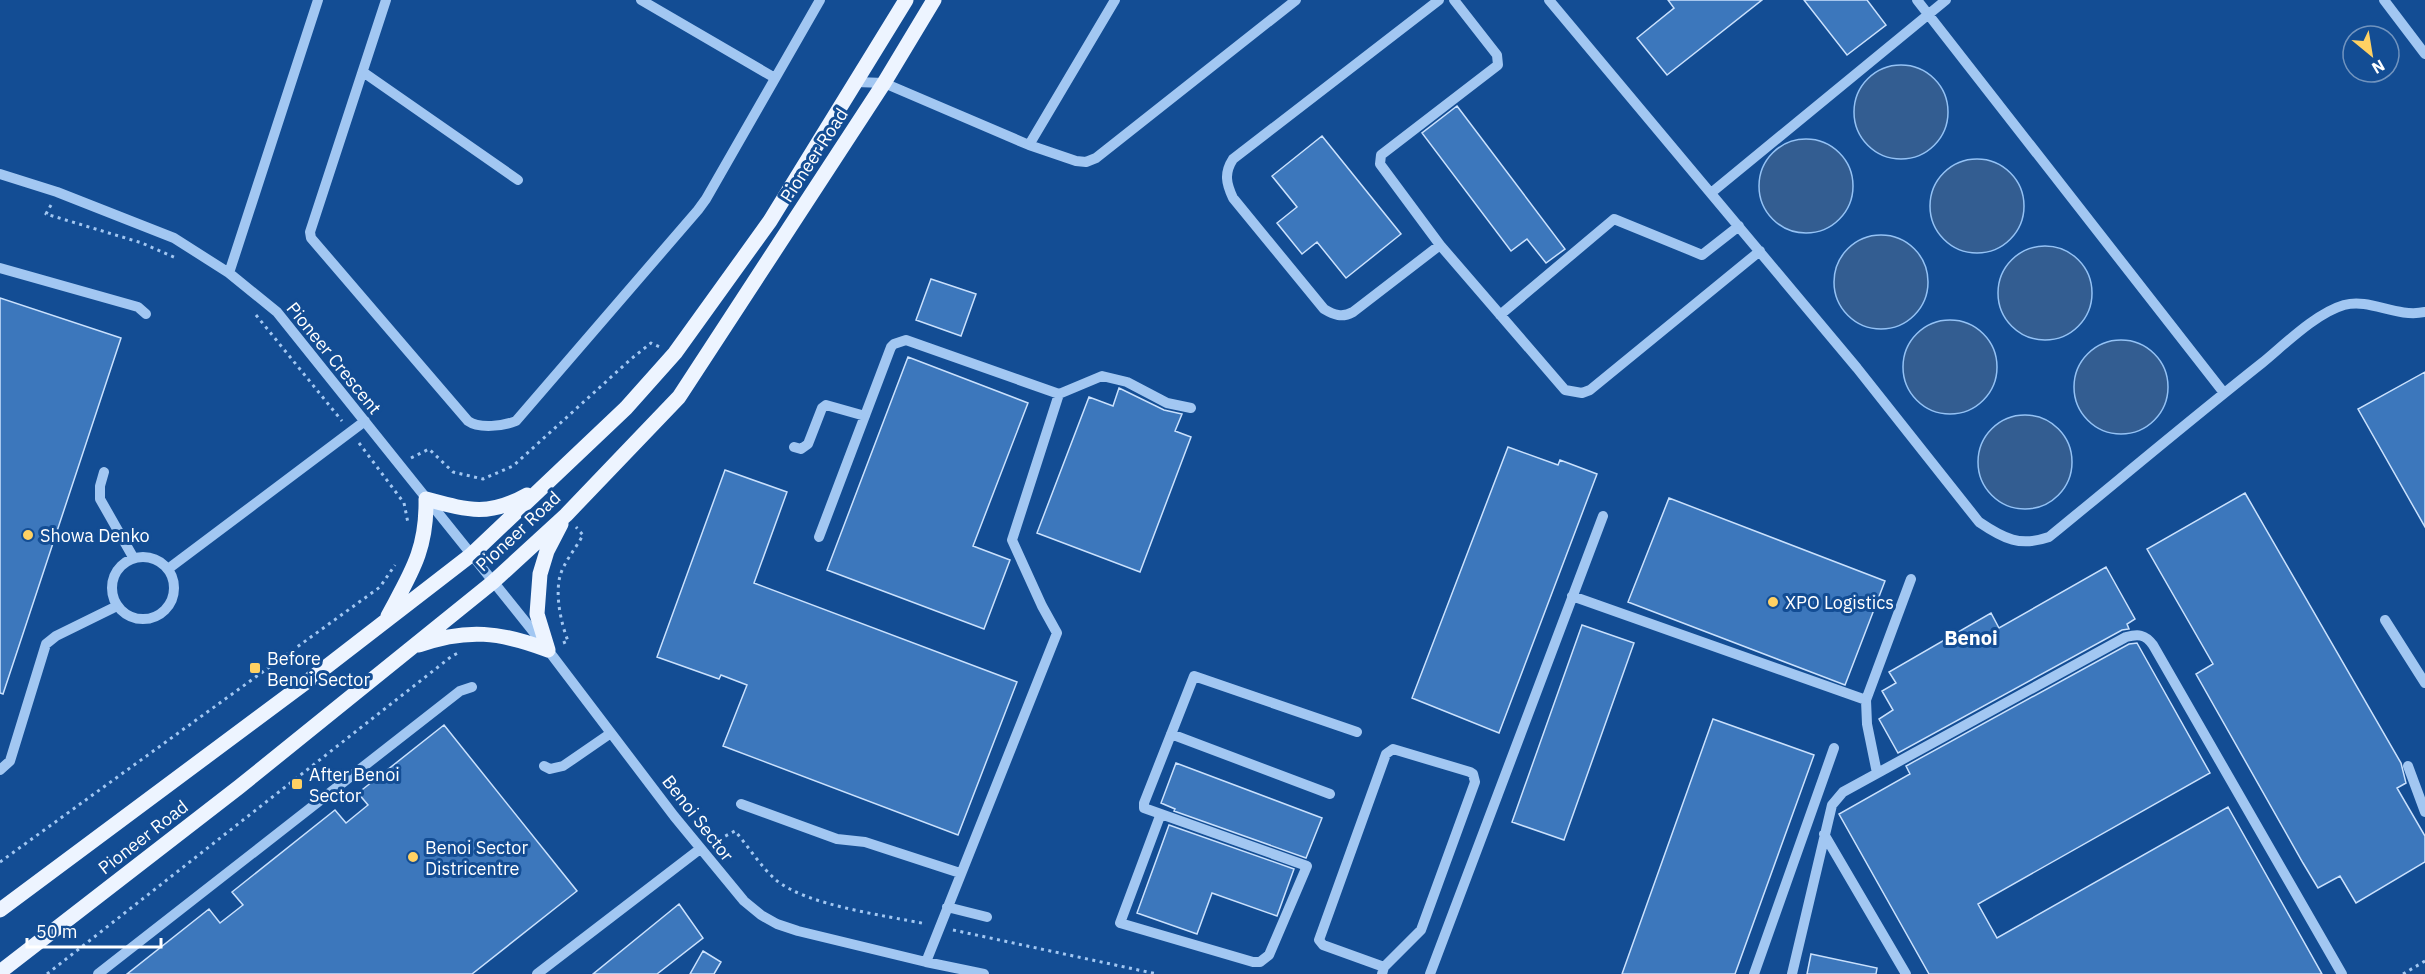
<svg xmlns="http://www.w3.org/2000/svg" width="2425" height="974" font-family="'IBM Plex Sans',sans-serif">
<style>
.water{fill:#335d91;stroke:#94c2f5;stroke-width:1.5}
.building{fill:#3c77bc;stroke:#cae1fd;stroke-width:1.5}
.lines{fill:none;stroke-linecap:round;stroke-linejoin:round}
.path{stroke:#a2c7f2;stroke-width:3;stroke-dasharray:3 4.5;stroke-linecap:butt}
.minor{stroke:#a2c7f2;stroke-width:10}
.major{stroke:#edf4ff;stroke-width:15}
.poi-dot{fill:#ffd163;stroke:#134d94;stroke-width:2}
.labels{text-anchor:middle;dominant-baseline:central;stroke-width:6;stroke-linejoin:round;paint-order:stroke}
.street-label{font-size:18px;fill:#fff;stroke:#134d94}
.poi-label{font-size:18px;fill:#fff;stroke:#134d94;text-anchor:start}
.neighbourhood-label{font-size:20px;font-weight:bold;fill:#fff;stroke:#134d94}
</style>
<rect width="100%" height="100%" fill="#134d94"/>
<path class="water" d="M1854 112a47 47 0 1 1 94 0a47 47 0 1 1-94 0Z
M1759 186a47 47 0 1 1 94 0a47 47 0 1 1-94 0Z
M1930 206a47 47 0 1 1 94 0a47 47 0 1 1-94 0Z
M1834 282a47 47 0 1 1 94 0a47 47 0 1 1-94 0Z
M1998 293a47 47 0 1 1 94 0a47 47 0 1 1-94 0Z
M1903 367a47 47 0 1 1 94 0a47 47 0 1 1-94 0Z
M2074 387a47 47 0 1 1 94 0a47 47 0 1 1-94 0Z
M1978 462a47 47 0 1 1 94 0a47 47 0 1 1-94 0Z"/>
<path class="building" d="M1668 0H1762L1667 75 1637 38 1674 8Z
M1804 0H1867L1886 25 1847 55Z
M1457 106 1565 249 1546 263 1527 239 1511 251 1422 133Z
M1322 136 1401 234 1346 278 1317 242 1302 254 1277 223 1297 207 1272 176Z
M931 279 976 294 961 336 916 320Z
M0 298 121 338 3 694 0 693Z
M908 357 1028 403 973 546 1010 560 984 629 827 570Z
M2425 372V527L2358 409Z
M1119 388 1164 410 1182 414 1175 431 1191 437 1140 572 1037 533 1089 397 1113 406Z
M1508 447 1558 465 1560 460 1597 474 1499 733 1412 698Z
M725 470 787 492 754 583 1017 682 958 835 723 746 747 685 721 675 719 679 657 657Z
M2245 493 2401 763 2406 783 2397 788 2425 836V862L2356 903 2340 876 2318 888 2303 863 2196 674 2213 664 2147 549Z
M1669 498 1885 581 1845 685 1628 602Z
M2106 567 2135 619 2127 624 2129 629 2122 630 1898 753 1879 719 1893 710 1882 691 1896 683 1889 672 1991 613 1999 628Z
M1582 625 1634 643 1564 840 1512 822Z
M2137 643 2210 773 1978 904 1997 938 2228 807 2322 974H1929L1839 814 1910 774 1906 766 2129 644Z
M1713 719 1814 755 1735 974H1622Z
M444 725 577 891 472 974H127L209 909 220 923 243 905 232 892 335 810 346 823 368 805 358 793Z
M1176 763 1322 818 1306 858 1174 811 1175 809 1161 803Z
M1169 825 1294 869 1277 916 1212 893 1197 934 1137 913Z
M679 904 703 938 657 974H593Z
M703 951 721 962 714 974H690Z
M1811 954 1877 968 1876 974H1807Z"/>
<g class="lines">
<path class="path" d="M51 205 46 214 142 243 178 259
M256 315 342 421
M359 443 404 503 408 523
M411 458 429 449 453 472 483 479 513 466 631 359 651 343 660 347
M563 643 568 641C561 623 555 596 560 576 564 562 576 548 583 535L576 527
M712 843 735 831C748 846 761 867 776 880 808 906 884 915 926 924
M0 862 380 587 395 565
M953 930 1157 974
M47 974 452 656 460 652
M2403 974 2425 961"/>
<path class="minor" d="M386 0 310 232 311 238 468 421C479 429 504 426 516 421L698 210 706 199 820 0
M641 0 775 78
M1439 0 1233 159C1224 173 1226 183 1233 198L1324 309C1334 315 1342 318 1353 312L1440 245
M1454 0 1497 55 1498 65 1381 155 1380 164 1440 245 1565 390 1582 393 1590 390 1760 251
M1549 0 1857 368 1979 522C2004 539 2020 547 2049 537 2120 479 2190 420 2262 363 2284 345 2316 313 2344 305 2371 298 2395 318 2425 312
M1917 0 2224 393
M2384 0 2425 54
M363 72 518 180
M856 82 884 83 1029 145 1076 161 1086 162 1096 158 1296 0
M1029 145 1115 0
M0 174 57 192 174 238 229 273 277 312 548 650 674 816 744 901 761 915 777 924 798 931 926 962 984 974
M1711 193 1946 0
M0 268 138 307 146 314
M229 273 318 0
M1500 315 1614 219 1702 255 1739 226
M794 447 801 449 808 444 822 408 826 405 865 416
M104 472 100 486V499L133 557
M819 537 891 347 894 344 906 340 1059 394 1102 376 1127 382 1167 403 1191 408
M112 588a31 31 0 1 1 62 0a31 31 0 1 1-62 0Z
M168 569 365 421
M1572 596 1866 700
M2385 620 2425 683
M1171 734 1330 794
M544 766 550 769 563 766 611 733
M2408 766 2425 812
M0 770 10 761 46 644 56 636 117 606
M1877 773 1867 724 1866 700 1911 579
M741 804 837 839 865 842 960 873
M1160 816 1120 923 1253 962H1260L1269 955 1307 866 1144 808V803L1194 676 1357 732
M1824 834 1906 974
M947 907 987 917
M926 962 1057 633 1042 606 1012 540 1059 394
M98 974 460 691 472 687
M537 974 700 849
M1382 974 1384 967 1421 930 1475 782 1473 774 1470 772 1393 749 1386 754 1319 940 1323 945 1384 967
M1430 974 1603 516
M1754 974 1834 748
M1792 974 1832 805 1843 792 2126 637C2138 634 2145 634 2153 645L2342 974"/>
<path class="major" d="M388 616C411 573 427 550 426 499 467 510 488 517 527 495
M419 645C467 628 501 632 548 650
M548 650 537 614 540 574 547 551 561 524
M0 910 317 674 471 555 626 408 675 353 770 221 906 0
M0 972 239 787 493 582 566 515 679 397 884 83 934 0"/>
</g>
<g class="poi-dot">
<circle cx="28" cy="535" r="6"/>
<circle cx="1773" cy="602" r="6"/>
<rect x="249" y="662" width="12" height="12" rx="3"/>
<rect x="291" y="778" width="12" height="12" rx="3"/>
<circle cx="413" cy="857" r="6"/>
</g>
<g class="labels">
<g class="street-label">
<text transform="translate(814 155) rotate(-57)">Pioneer Road</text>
<text transform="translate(334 358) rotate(51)">Pioneer Crescent</text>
<text transform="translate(518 531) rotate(-43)">Pioneer Road</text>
<text transform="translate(698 818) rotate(52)">Benoi Sector</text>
<text transform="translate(143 837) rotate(-38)">Pioneer Road</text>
</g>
<g class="poi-label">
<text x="40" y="535">Showa Denko</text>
<text x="1785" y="602">XPO Logistics</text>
<text x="267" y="658">Before<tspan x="267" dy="21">Benoi Sector</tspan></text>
<text x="309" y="774">After Benoi<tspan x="309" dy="21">Sector</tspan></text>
<text x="425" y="847">Benoi Sector<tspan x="425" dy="21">Districentre</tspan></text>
</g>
<g class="neighbourhood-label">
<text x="1971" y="637">Benoi</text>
</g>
</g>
<g transform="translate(2371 54) rotate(150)"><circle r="28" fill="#134d94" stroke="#7194bf" stroke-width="1.5"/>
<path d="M0-4.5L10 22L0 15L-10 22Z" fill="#ffd163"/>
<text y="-9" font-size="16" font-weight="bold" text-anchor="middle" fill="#ffffff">N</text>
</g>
<path d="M27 938v9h134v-9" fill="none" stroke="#ffffff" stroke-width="3"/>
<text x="36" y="938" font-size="18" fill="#ffffff" stroke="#134d94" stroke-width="4.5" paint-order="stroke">50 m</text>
</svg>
